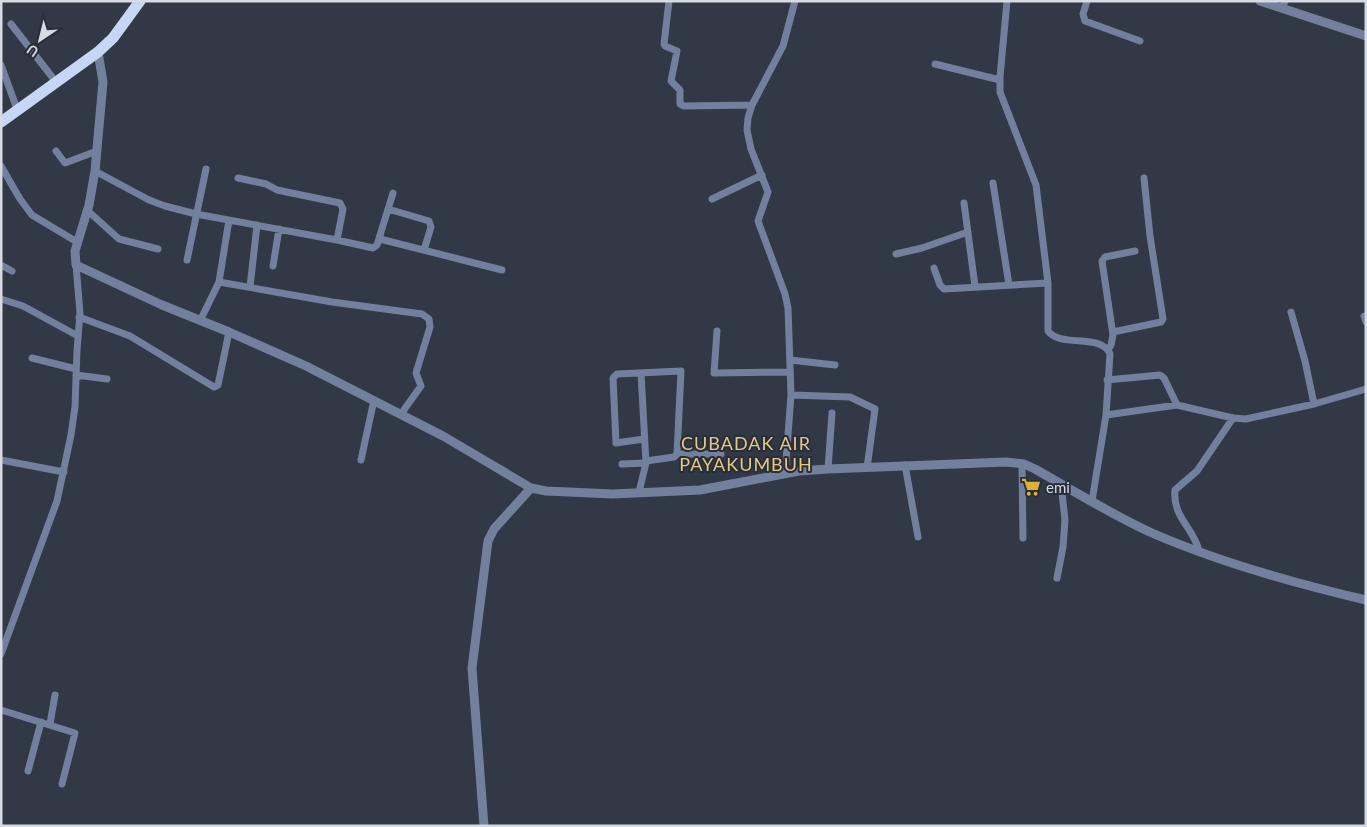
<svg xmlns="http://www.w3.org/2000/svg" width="1367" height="827" font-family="Lato,sans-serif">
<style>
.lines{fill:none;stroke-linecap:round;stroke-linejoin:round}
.minor{stroke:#73809d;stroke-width:7}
.tertiary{stroke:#73809d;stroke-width:9}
.trunk{stroke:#c8d6f5;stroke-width:11}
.labels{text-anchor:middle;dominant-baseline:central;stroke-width:4;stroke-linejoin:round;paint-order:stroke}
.poi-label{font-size:15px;fill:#d5dae3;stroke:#272e3c;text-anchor:start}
.quarter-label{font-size:18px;letter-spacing:1px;fill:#e8c87e;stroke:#272e3c}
</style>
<rect width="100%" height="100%" fill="#313846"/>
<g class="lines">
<path class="minor" d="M669 1 664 44 665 46 677 51 671 81 680 90V104L684 106 752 105
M1007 1 1000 77V92L1036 185 1048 283V331C1060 348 1102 333 1110 354L1106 415 1092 501
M1087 1 1083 14 1085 21 1140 41
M1282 9 1285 1
M11 24 56 82
M935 64 1000 80
M1 65 17 109
M56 151 65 163 97 151
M1 166 20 199 32 215 77 242
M95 171 149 200 165 206 196 214 337 240 373 248 377 245 393 193
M238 178 266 184 277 190 340 203 343 209 337 240
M993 183 1009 285
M712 199 762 175
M964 203 975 286
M388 209 429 221 431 227 424 250
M87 210 119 239 158 249
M380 239 502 270
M896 254 922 248 968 232
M187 260 206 169
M1 265 12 271
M273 266 279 229
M934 268 940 285 944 289 1048 283
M219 282 332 302 422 314 429 319 430 327 416 373 421 386 401 414
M250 287 257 225
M1 299 23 306 78 336
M1291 312 1305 361 1314 404
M1364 316 1366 322
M79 317 130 336 214 387 218 385 229 332
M200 321 219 282 229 220
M717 331 714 373 790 372
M1113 332 1161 322 1163 319 1150 236 1144 178
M1108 350 1111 345 1113 335 1102 261 1105 257 1135 251
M32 358 76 369
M790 360 835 365
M76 375 107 379
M1107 380 1160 375 1164 378 1177 405
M791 395 850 397 875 409 867 468
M1106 415 1177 405 1233 418 1246 419 1314 404 1366 389
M644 439 616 443 613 378 617 374 681 371 677 454 674 457 646 461
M677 454H721
M1 460 64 472
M361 460 374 400
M622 464 646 463
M1022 464 1023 538
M905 465 918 537
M828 469 832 413
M785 474 791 395 788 308 785 294 758 221 768 192 751 149 747 130 748 118 752 105 783 46 795 1
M639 492 646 463 641 373
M1199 551C1194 528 1172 517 1175 490L1197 471 1233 418
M1057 578 1063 547 1065 520 1061 484
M1 654 57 501 71 435 75 407 77 350 80 313 76 265
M1 710 75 733 62 784
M50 724 55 695
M28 771 41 722"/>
<path class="tertiary" d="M1260 1 1366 36
M98 52 103 82 95 171 89 205 75 251 76 265 162 305 229 332 306 366 443 436 531 488 546 491 613 494 700 490 799 471 828 469 1006 462 1024 464 1035 469C1074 491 1112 515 1152 533 1221 563 1293 583 1366 600
M484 826 472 668 488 541 494 529 531 488"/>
<path class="trunk" d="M1 122 98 52 113 38 140 1"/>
</g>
<defs>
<g id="supermarket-bare" transform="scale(1.5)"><path d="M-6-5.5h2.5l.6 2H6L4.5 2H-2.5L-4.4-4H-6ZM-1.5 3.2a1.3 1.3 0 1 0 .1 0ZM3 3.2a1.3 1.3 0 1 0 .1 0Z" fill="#dfb034" stroke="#272e3c" stroke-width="2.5" paint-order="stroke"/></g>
</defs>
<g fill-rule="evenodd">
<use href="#supermarket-bare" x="1031" y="487"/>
</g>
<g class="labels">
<g class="poi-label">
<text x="1046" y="487">emi</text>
</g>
<g class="quarter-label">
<text x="746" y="443">CUBADAK AIR<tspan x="746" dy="21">PAYAKUMBUH</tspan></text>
</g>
</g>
<rect width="1367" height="827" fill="none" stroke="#d5dae3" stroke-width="5"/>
<g transform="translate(40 40) rotate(215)" stroke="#272e3c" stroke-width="4" paint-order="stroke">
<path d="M0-4L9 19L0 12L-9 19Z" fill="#d5dae3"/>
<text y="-8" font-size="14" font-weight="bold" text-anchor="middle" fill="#d5dae3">U</text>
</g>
</svg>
